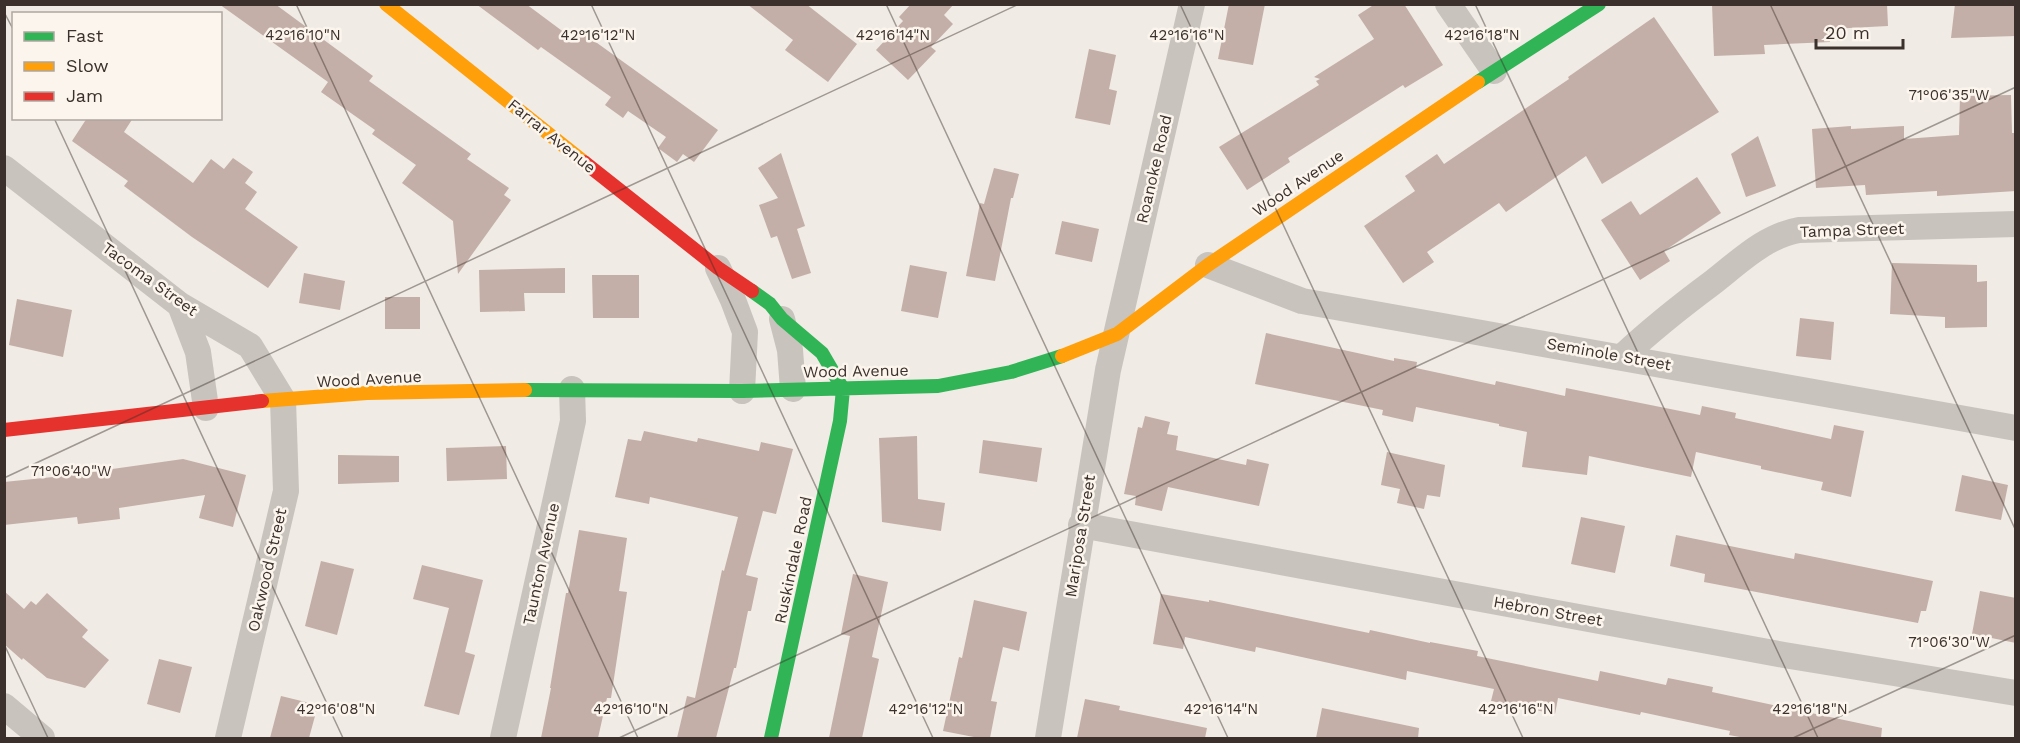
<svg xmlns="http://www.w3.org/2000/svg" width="2020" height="743" font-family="'Work Sans',sans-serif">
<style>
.building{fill:#c3afa7}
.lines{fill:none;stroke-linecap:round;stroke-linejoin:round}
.street{stroke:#c9c3be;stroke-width:26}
.fast{stroke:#30b455;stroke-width:14}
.slow{stroke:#ff9f0a;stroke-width:14}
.jam{stroke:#e5322d;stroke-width:14}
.ticks{fill:none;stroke:#3b302b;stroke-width:1.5;stroke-opacity:0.45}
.labels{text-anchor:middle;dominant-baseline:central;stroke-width:5;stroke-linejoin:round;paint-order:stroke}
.street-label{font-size:16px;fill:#3b302b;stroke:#fbf5ee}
.ticks-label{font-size:15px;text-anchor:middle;fill:#3b302b;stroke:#fbf5ee;stroke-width:5;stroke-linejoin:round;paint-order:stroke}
</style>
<rect width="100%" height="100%" fill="#f0ebe5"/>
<path class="building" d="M219 4H275L373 76 369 81 471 154 467 159 509 188 504 195 511 200 458 274 453 221 402 183 416 165 372 134 375 130 321 92 328 82Z
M476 4H526L573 39 579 30 718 130 694 162 683 154 677 162 658 148 666 137 628 111 623 118 605 105 611 97 541 47 538 50Z
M747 4H806L857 44 828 82 785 50 793 40Z
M911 4H954L944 15 953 24 931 47 936 51 908 80 876 50 903 21 899 17Z
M1229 4H1265L1253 65 1218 59Z
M1375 4H1404L1443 65 1405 88 1403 85 1288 158 1290 162 1247 190 1219 147 1319 85 1316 81 1320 79 1314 77 1374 39 1358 15Z
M1712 4H1887L1888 26 1830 29V42L1764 45 1765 54 1714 56Z
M1955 4H2016V36L1951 38Z
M1654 17 1719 112 1602 184 1586 156 1506 212 1499 203 1427 252 1434 262 1403 283 1364 226 1415 191 1405 176 1437 154 1444 164 1569 79 1568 77Z
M1089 49 1116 55 1109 89 1117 91 1110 125 1075 118Z
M2011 95 2012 133H2016V191L1937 196V191L1866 195 1865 185 1816 188 1812 129 1851 126V129L1904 126V139L1959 135 1960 96Z
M87 118H133L124 132 193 183 211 159 224 169 233 158 253 172 245 183 257 192 245 209 298 247 268 288 192 237 124 186 128 181 72 141Z
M1758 136 1776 186 1746 197 1731 154Z
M781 153 805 226 797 229 811 273 792 279 777 236 771 238 759 205 778 198 758 168Z
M994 168 1019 174 1013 198H1011L995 281 966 276 980 203 984 204Z
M1697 177 1721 213 1664 251 1670 261 1640 280 1601 220 1631 201 1640 215Z
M1062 221 1099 229 1092 262 1055 254Z
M1892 263 1977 265V282L1987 281V327L1945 328V317L1890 314Z
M910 265 947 272 938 318 901 311Z
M565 268V293H524L525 311 480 312 479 270Z
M304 273 345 281 340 310 299 303Z
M592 275H639V318H593Z
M385 297H420V329H385Z
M17 299 72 310 63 357 9 345Z
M1800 318 1834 322 1831 360 1796 356Z
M1266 333 1394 361V358L1417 362 1416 368 1495 385 1496 381 1565 396 1566 388 1700 415 1702 406 1736 413 1735 418 1831 439 1834 425 1864 431 1851 497 1821 490 1823 482 1761 469V466L1696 452 1691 477 1589 456 1587 475 1522 467 1527 432 1499 426V424L1416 407 1413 422 1382 415 1383 410 1255 384Z
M1145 416 1170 422 1167 434 1178 436 1176 450 1246 465 1247 459 1269 464 1259 506 1168 487 1162 511 1135 505 1136 496 1124 494 1138 427 1142 428Z
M644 431 697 442 698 438 759 451 761 442 793 449 776 514 763 511 746 575 758 578 751 611H748L736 668H734L716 738H677L687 696 695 698 722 570 724 571 738 517 650 497 649 504 615 497 628 439 641 441Z
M917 436 918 499 945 503 941 531 882 522 879 438Z
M983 440 1042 448 1037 482 979 473Z
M506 446 507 479 447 481 446 448Z
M1387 452 1445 465 1440 497 1427 495 1424 509 1397 503 1400 489 1381 485Z
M338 455 399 456V482L338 484Z
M183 459 246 475 233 527 199 518 205 495 119 508 120 519 78 524 77 517 4 525V482L63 476Z
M1962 475 2008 485 2001 520 1955 511Z
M1581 517 1625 526 1615 573 1571 564Z
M579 530 627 538 619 591 627 592 611 698H607L598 738H541L551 688H550L566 593H568Z
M1676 535 1794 559 1795 553 1933 581 1926 611H1921L1918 623 1704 582 1705 574 1670 566Z
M321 561 354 569 337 635 305 626Z
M422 565 483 580 465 652 475 655 459 715 424 706 449 608 413 599Z
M853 574 888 582 872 657 879 659 862 738H829L850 636 841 634Z
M4 591 24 609 31 601 36 605 47 593 88 630 82 637 109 660 85 688 47 678 23 658 22 660 4 644Z
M1980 591 2016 598V643L1972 634Z
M1161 594 1209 602V600L1369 633 1370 630 1430 643V642L1478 651 1477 656 1598 681 1600 671 1666 685 1668 678 1713 687 1712 692 1882 728 1881 738H1745L1729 735 1730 731 1641 712 1640 715 1558 698 1555 714 1491 701 1494 689 1407 671 1406 680 1256 647 1255 652 1185 637 1183 649 1153 644Z
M974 600 1027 612 1019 651 1003 647 991 701 997 702 990 738H979L943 731 959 657 962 658Z
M159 659 192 667 180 713 147 704Z
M281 696 318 705 309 738H270Z
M1085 699 1120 706 1119 710 1207 728 1205 738H1077Z
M1322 708 1419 728 1418 738H1316Z"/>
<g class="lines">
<path class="street" d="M1448 4 1494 71
M4 168 180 305 250 346 283 400 286 491 228 738
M1208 265 1302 301 2016 428
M718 268 733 300 745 332 742 391
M180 305 198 352 206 408
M782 319 790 350 793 389
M1623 356C1651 330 1681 306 1712 283 1739 262 1765 236 1799 230L2016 224
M1081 525 1784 655 2016 693
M4 706 42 738
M503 738 573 421 572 389
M1048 738 1108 370 1192 4"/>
<path class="fast" d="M1478 82 1599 4
M752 291 770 304 782 319 822 353 843 389
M525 390 742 391 938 386 1011 372 1062 356
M771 738 840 421 843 389"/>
<path class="slow" d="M386 4 584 162
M1062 356 1117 334 1208 265 1478 82
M262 401 367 393 525 390"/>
<path class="jam" d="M584 162 718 268 752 291
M4 430 262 401"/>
</g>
<path class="ticks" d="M296 4 638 738M591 4 933 738M886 4 1228 738M1180 4 1523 738M1475 4 1818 738M1770 4 2016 531M4 12 14 31M54 118 343 738M4 478 1019 4M4 644 48 738M619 738 2016 87M1793 738 2016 635"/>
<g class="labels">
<g class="street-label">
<text transform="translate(552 136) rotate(39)">Farrar Avenue</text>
<text transform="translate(1154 169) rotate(-77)">Roanoke Road</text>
<text transform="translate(1298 183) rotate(-34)">Wood Avenue</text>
<text transform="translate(1852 230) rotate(-2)">Tampa Street</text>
<text transform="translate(150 279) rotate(36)">Tacoma Street</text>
<text transform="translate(1609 354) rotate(10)">Seminole Street</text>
<text transform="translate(856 371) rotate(-1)">Wood Avenue</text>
<text transform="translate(369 379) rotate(-3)">Wood Avenue</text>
<text transform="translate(1080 536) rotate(-81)">Mariposa Street</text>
<text transform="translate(793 560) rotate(-78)">Ruskindale Road</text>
<text transform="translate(541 564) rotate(-78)">Taunton Avenue</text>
<text transform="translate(267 570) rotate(-77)">Oakwood Street</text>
<text transform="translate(1548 611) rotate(10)">Hebron Street</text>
</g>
</g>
<g class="ticks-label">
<text x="303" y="40">42°16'10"N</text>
<text x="598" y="40">42°16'12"N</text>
<text x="893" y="40">42°16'14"N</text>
<text x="1187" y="40">42°16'16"N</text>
<text x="1482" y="40">42°16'18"N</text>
<text x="1949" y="100">71°06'35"W</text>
<text x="71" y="476">71°06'40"W</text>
<text x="1949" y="647">71°06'30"W</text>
<text x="336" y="714">42°16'08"N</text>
<text x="631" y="714">42°16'10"N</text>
<text x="926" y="714">42°16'12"N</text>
<text x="1221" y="714">42°16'14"N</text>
<text x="1516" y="714">42°16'16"N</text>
<text x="1810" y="714">42°16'18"N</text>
</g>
<rect width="2020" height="743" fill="none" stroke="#3b302b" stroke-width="12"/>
<rect x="12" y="12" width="210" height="108" fill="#fbf5ee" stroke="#aea6a0" stroke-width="1.5"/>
<rect x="24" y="32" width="30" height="9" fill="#30b455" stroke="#aea6a0" stroke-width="1.5"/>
<text x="66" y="42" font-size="18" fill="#3b302b">Fast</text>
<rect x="24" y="62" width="30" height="9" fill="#ff9f0a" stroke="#aea6a0" stroke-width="1.5"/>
<text x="66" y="72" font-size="18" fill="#3b302b">Slow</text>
<rect x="24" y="92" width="30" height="9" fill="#e5322d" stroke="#aea6a0" stroke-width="1.5"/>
<text x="66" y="102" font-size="18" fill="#3b302b">Jam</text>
<path d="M1816 39v9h87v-9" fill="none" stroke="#3b302b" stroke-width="3"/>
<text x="1825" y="39" font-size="18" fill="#3b302b" stroke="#fbf5ee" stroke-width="4.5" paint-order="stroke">20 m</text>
</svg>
